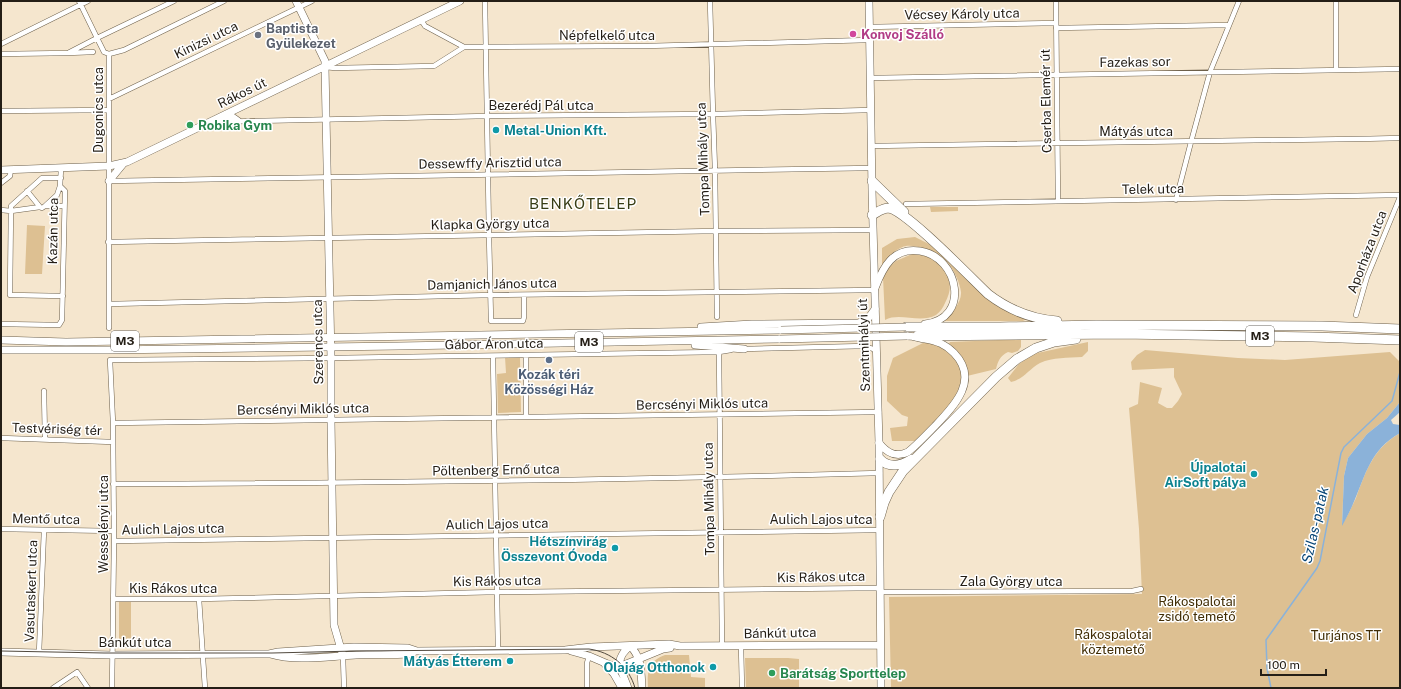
<svg xmlns="http://www.w3.org/2000/svg" width="1401" height="689" font-family="'Public Sans',sans-serif">
<style>
.green{fill:#ddc092}
.water{fill:#8bb2d9}
.lines{fill:none;stroke-linecap:round;stroke-linejoin:round}
.stream{stroke:#8bb2d9;stroke-width:1.5}
.street-casing{stroke:#6d604b;stroke-width:5.5}
.secondary-casing{stroke:#6d604b;stroke-width:8}
.primary-casing{stroke:#6d604b;stroke-width:8}
.highway-casing{stroke:#6d604b;stroke-width:10}
.street{stroke:#fff;stroke-width:4.5}
.secondary{stroke:#fff;stroke-width:7}
.primary{stroke:#fff;stroke-width:7}
.highway{stroke:#fff;stroke-width:9}
.tram{stroke:#51493e;stroke-width:1}
.primary-bridge-casing{stroke:#6d604b;stroke-width:8;stroke-linecap:butt}
.primary-bridge{stroke:#fff;stroke-width:7}
.hotel-dot{fill:#d1479c;stroke:#fff;stroke-width:1.5}
.worship-dot{fill:#6b7280;stroke:#fff;stroke-width:1.5}
.leisure-dot{fill:#2e9e5b;stroke:#fff;stroke-width:1.5}
.culture-dot{fill:#0f9aa8;stroke:#fff;stroke-width:1.5}
.service-dot{fill:#5c6f8a;stroke:#fff;stroke-width:1.5}
.labels{text-anchor:middle;dominant-baseline:central;stroke-width:3;stroke-linejoin:round;paint-order:stroke}
.shield{fill:#fff;stroke:#66625c;stroke-width:1}
.shield-label{font-size:12px;font-weight:bold;fill:#241e16}
.street-label{font-size:13px;fill:#241e16;stroke:#fff}
.worship-label{font-size:13px;font-weight:bold;fill:#5b616d;stroke:#fff;text-anchor:start}
.hotel-label{font-size:13px;font-weight:bold;fill:#b23c85;stroke:#fff;text-anchor:start}
.leisure-label{font-size:13px;font-weight:bold;fill:#27864d;stroke:#fff;text-anchor:start}
.culture-label{font-size:13px;font-weight:bold;fill:#0d838f;stroke:#fff;text-anchor:end}
.service-label{font-size:13px;font-weight:bold;fill:#4e5e75;stroke:#fff}
.park-label{font-size:13px;fill:#412d05;stroke:#fff}
.water-label{font-size:14px;font-style:italic;fill:#074576;stroke:#fff}
.quarter-label{font-size:15px;letter-spacing:1px;fill:#373c14;stroke:#fff}
</style>
<rect width="100%" height="100%" fill="#f5e6ce"/>
<path class="green" d="M930 207H958V211L931 212Z
M27 225 45 226 42 274H25Z
M915 237 935 247 966 279 1027 319 1023 321H945C951 314 962 302 961 292 960 283 954 270 948 263 940 254 918 244 906 246 896 248 888 258 882 265V248L897 239Z
M912 254C919 255 926 255 933 258 936 260 937 262 940 264 951 277 953 288 945 303 943 308 940 312 936 315 920 324 900 312 885 320L883 277 889 267 896 261Z
M1021 339V347L1018 351 1012 353 1008 352C1000 356 998 361 996 369L967 376 948 345 950 342Z
M1088 342V351L1082 357C1068 358 1053 357 1040 363 1029 369 1024 379 1011 382L1008 378 1019 364 1033 354Z
M923 343H929L940 346 957 359 962 374V388L956 401 918 441H892L890 428 907 426 908 417 902 415 887 401V376L893 358Z
M1145 350 1238 358 1285 360 1390 352 1400 362V402L1387 418 1367 434 1348 458 1344 476 1342 524C1347 518 1352 506 1356 498 1366 470 1374 448 1400 433V688H891L889 597 1142 594 1139 529 1129 408 1138 404 1140 382 1162 388 1158 403 1167 408H1172L1178 401 1182 394 1174 377V368L1132 370 1131 362 1137 355Z
M505 357H520L521 412 498 413 497 374 506 373Z
M119 602H131V648H119Z
M665 655H689L691 677 705 678V688H648C647 672 648 661 665 655Z
M745 658H788L799 659V687L801 688 871 687V688H746Z"/>
<path class="water" d="M1400 402V412L1391 420 1393 424 1400 425V433C1370 450 1366 474 1353 504 1350 511 1346 519 1342 526L1344 476 1348 458 1367 434 1387 418Z"/>
<g class="lines">
<path class="stream" d="M1271 688 1267 668 1266 640 1317 568 1320 561 1341 453 1344 447 1392 401 1400 372"/>
<g class="street-casing">
<path id="street" d="M79 1 97 38 174 1
M485 1 489 235 491 321H523L524 317V295
M710 1 713 114 715 170 717 317
M1056 1 1058 201
M421 20 425 26 464 47
M869 27 1056 23
M1056 28 1229 25
M1 44 88 1
M93 52 68 53 97 38 104 52 109 54
M1 54 68 53
M109 54V328
M109 54 124 50 224 1
M325 67 335 68 434 66 464 47 647 46 869 40
M1336 70V1
M870 78 1400 69
M109 99 312 1
M1 111 109 110
M212 122 488 116 713 114 871 110
M871 146C1048 143 1224 142 1400 138
M61 178H42L11 206 10 295 63 296
M109 181 871 168
M1 183 10 176 11 169
M27 191 40 207
M1176 200 1191 142 1210 72 1239 1
M906 204 1400 195
M45 206 57 195 60 186
M1 210 11 211 40 207 42 208 45 206H64
M108 242 716 231 873 230
M109 304 492 295 875 290
M1356 315 1367 277 1400 197
M1 324 59 325 62 320 65 191 60 186 61 169
M743 349 865 346 873 349 877 352
M719 352 722 646
M526 355V417
M493 356 498 650
M44 391 45 439
M113 423 879 412
M1 438 113 442
M113 484C369 483 624 480 880 473
M1 529 114 531
M114 541 880 530
M880 592 1132 591 1141 589
M114 599H199L497 592 880 588
M199 599 205 688
M741 646 742 688
M39 653 44 530
M343 656 344 688
M53 688 77 672 88 688
M112 688 114 541 113 423 110 360 331 358 719 352 731 350
M587 688V663L589 656"/>
</g>
<g class="secondary-casing">
<path id="secondary" d="M296 1 325 61V67L331 358V420L334 625 343 656
M869 1 872 190 879 443 881 688
M228 114 238 121
M228 114 227 117 230 122
M1 170 109 166 127 162 460 1
M109 181 123 164
M630 646C642 657 641 673 642 688
M571 651 589 656 610 665 619 667 663 649 670 648
M1 652 111 655 269 654 278 652 354 647 408 648 417 651 565 650 591 647 669 644 680 646 880 645
M270 654C296 662 329 656 356 655 373 654 391 655 408 654L416 651
M605 664 614 674 622 688
M628 688C622 670 612 661 630 646"/>
</g>
<g class="primary-casing">
<path id="primary" d="M875 288C883 267 893 247 920 251 959 257 971 319 925 324
M701 327 752 324 858 323 867 320 875 309
M1 340 66 342 781 330
M695 345 744 349
M1 350H108L399 346 780 339
M879 443C887 453 896 458 908 452 918 444 926 435 935 426 954 406 980 380 954 353 945 344 937 341 925 339 918 338 914 336 907 336"/>
</g>
<g class="highway-casing">
<path id="highway" d="M872 181 904 212
M872 215C878 212 882 208 889 208 907 211 972 279 988 294 1009 310 1031 319 1057 321
M906 327H1000L1096 325 1322 326 1400 329
M917 336 1119 334 1313 337 1400 340
M880 459C889 469 902 465 912 459
M880 517 884 503 889 492 903 471 996 377 1017 359 1036 348 1054 342 1076 339"/>
</g>
<use href="#street" class="street"/>
<use href="#secondary" class="secondary"/>
<use href="#primary" class="primary"/>
<use href="#highway" class="highway"/>
<path class="tram" d="M1 651 104 653H272L356 651 589 649C611 652 629 666 635 688"/>
<g class="primary-bridge-casing">
<path id="primary-bridge" d="M781 330 906 327
M780 339 907 336"/>
</g>
<use href="#primary-bridge" class="primary-bridge"/>
</g>
<circle class="hotel-dot" cx="853" cy="34" r="4"/>
<circle class="worship-dot" cx="258" cy="35" r="4"/>
<g class="leisure-dot">
<circle cx="190" cy="125" r="4"/>
<circle cx="772" cy="673" r="4"/>
</g>
<g class="culture-dot">
<circle cx="496" cy="130" r="4"/>
<circle cx="1254" cy="474" r="4"/>
<circle cx="615" cy="548" r="4"/>
<circle cx="510" cy="661" r="4"/>
<circle cx="713" cy="667" r="4"/>
</g>
<circle class="service-dot" cx="549" cy="360" r="4"/>
<g class="labels">
<g class="shield">
<rect x="1246" y="326" width="28" height="20" rx="3"/>
<rect x="111" y="331" width="28" height="20" rx="3"/>
<rect x="575" y="332" width="28" height="20" rx="3"/>
</g>
<g class="shield-label">
<text x="1260" y="336">M3</text>
<text x="125" y="341">M3</text>
<text x="589" y="342">M3</text>
</g>
<g class="street-label">
<text transform="translate(962 14) rotate(-1)">Vécsey Károly utca</text>
<text x="607" y="35">Népfelkelő utca</text>
<text transform="translate(206 40) rotate(-26)">Kinizsi utca</text>
<text transform="translate(1135 62) rotate(-1)">Fazekas sor</text>
<text transform="translate(242 93) rotate(-26)">Rákos út</text>
<text transform="translate(1046 101) rotate(-91)">Cserba Elemér út</text>
<text x="541" y="105">Bezerédj Pál utca</text>
<text transform="translate(98 110) rotate(-90)">Dugonics utca</text>
<text x="1136" y="131">Mátyás utca</text>
<text transform="translate(703 159) rotate(-92)">Tompa Mihály utca</text>
<text transform="translate(490 163) rotate(-1)">Dessewffy Arisztid utca</text>
<text transform="translate(1153 189) rotate(-1)">Telek utca</text>
<text transform="translate(490 224) rotate(-1)">Klapka György utca</text>
<text transform="translate(53 231) rotate(-89)">Kazán utca</text>
<text transform="translate(1367 252) rotate(-69)">Aporháza utca</text>
<text transform="translate(492 284) rotate(-1)">Damjanich János utca</text>
<text transform="translate(318 342) rotate(-91)">Szerencs utca</text>
<text transform="translate(494 344) rotate(-1)">Gábor Áron utca</text>
<text transform="translate(864 345) rotate(-92)">Szentmihályi út</text>
<text transform="translate(702 404) rotate(-1)">Bercsényi Miklós utca</text>
<text transform="translate(303 409) rotate(-1)">Bercsényi Miklós utca</text>
<text transform="translate(57 429) rotate(2)">Testvériség tér</text>
<text transform="translate(496 470) rotate(-1)">Pöltenberg Ernő utca</text>
<text transform="translate(709 499) rotate(-91)">Tompa Mihály utca</text>
<text transform="translate(46 519) rotate(1)">Mentő utca</text>
<text x="821" y="519">Aulich Lajos utca</text>
<text transform="translate(103 524) rotate(-90)">Wesselényi utca</text>
<text transform="translate(497 524) rotate(-1)">Aulich Lajos utca</text>
<text transform="translate(173 529) rotate(-1)">Aulich Lajos utca</text>
<text transform="translate(821 577) rotate(-1)">Kis Rákos utca</text>
<text transform="translate(497 581) rotate(-1)">Kis Rákos utca</text>
<text x="1011" y="581">Zala György utca</text>
<text x="173" y="588">Kis Rákos utca</text>
<text transform="translate(31 591) rotate(-88)">Vasutaskert utca</text>
<text transform="translate(780 633) rotate(-1)">Bánkút utca</text>
<text x="135" y="642">Bánkút utca</text>
</g>
<g class="worship-label">
<text x="266" y="28">Baptista<tspan x="266" dy="15">Gyülekezet</tspan></text>
</g>
<g class="hotel-label">
<text x="861" y="34">Konvoj Szálló</text>
</g>
<g class="leisure-label">
<text x="198" y="125">Robika Gym</text>
<text x="780" y="673">Barátság Sporttelep</text>
</g>
<g class="culture-label">
<text x="504" y="130" text-anchor="start">Metal-Union Kft.</text>
<text x="1246" y="467">Újpalotai<tspan x="1246" dy="15">AirSoft pálya</tspan></text>
<text x="607" y="541">Hétszínvirág<tspan x="607" dy="15">Összevont Óvoda</tspan></text>
<text x="502" y="661">Mátyás Étterem</text>
<text x="705" y="667">Olajág Otthonok</text>
</g>
<g class="service-label">
<text x="549" y="374">Kozák téri<tspan x="549" dy="15">Közösségi Ház</tspan></text>
</g>
<g class="park-label">
<text x="1197" y="601">Rákospalotai<tspan x="1197" dy="15">zsidó temető</tspan></text>
<text x="1113" y="634">Rákospalotai<tspan x="1113" dy="15">köztemető</tspan></text>
<text x="1346" y="635">Turjános TT</text>
</g>
<g class="water-label">
<text transform="translate(1315 525) rotate(-77)">Szilas-patak</text>
</g>
<g class="quarter-label">
<text x="583" y="203">BENKŐTELEP</text>
</g>
</g>
<rect width="1401" height="689" fill="none" stroke="#241e16" stroke-width="4"/>
<path d="M1261 669v6h65v-6" fill="none" stroke="#241e16" stroke-width="2"/>
<text x="1267" y="669" font-size="12" fill="#241e16" stroke="#ffffff" stroke-width="3" paint-order="stroke">100 m</text>
</svg>
